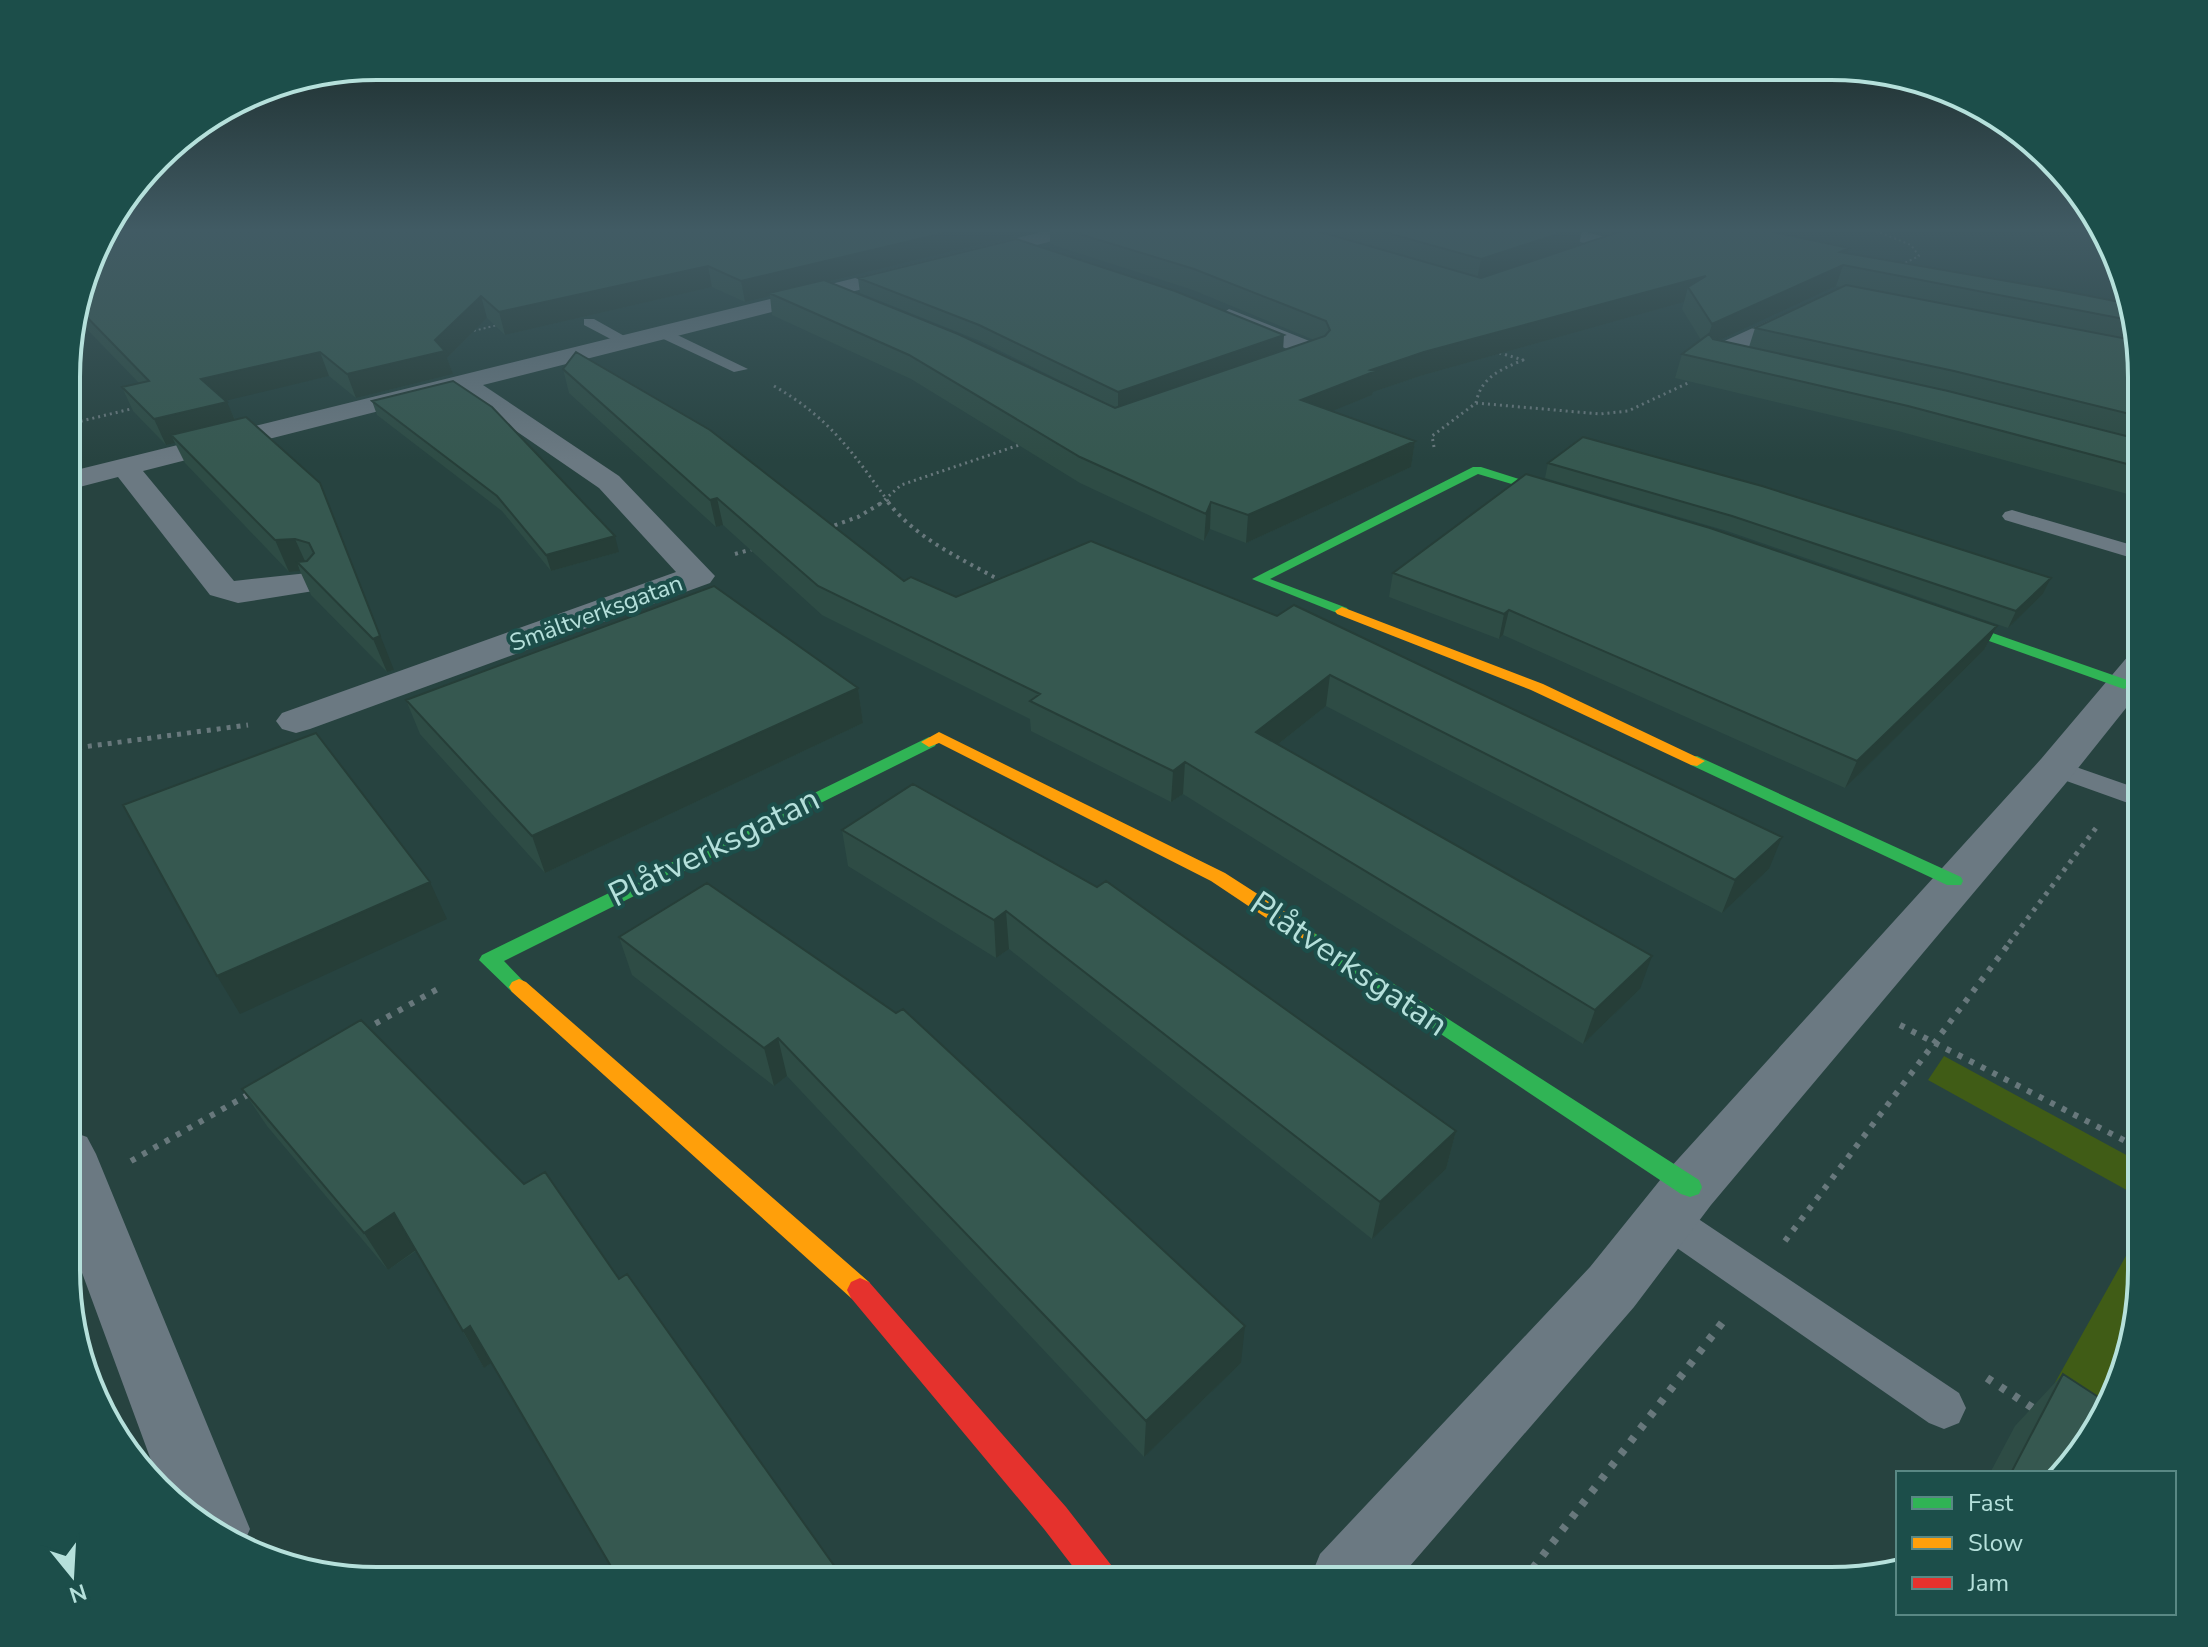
<svg xmlns="http://www.w3.org/2000/svg" width="2208" height="1647" font-family="'Nunito Sans',sans-serif">
<style>
.green{fill:#405c16}
.lines{fill:none;stroke-linecap:round;stroke-linejoin:round}
.path-far5{stroke:#68787c;stroke-width:2;stroke-dasharray:2 3;stroke-linecap:butt}
.path-far4{stroke:#68787c;stroke-width:3;stroke-dasharray:2 4;stroke-linecap:butt}
.path-far3{stroke:#68787c;stroke-width:4;stroke-dasharray:3 5;stroke-linecap:butt}
.path-far2{stroke:#68787c;stroke-width:5;stroke-dasharray:4 6;stroke-linecap:butt}
.path-far1{stroke:#68787c;stroke-width:6;stroke-dasharray:5 8;stroke-linecap:butt}
.path{stroke:#68787c;stroke-width:8;stroke-dasharray:6 10;stroke-linecap:butt}
.lane{fill:#6b7982;fill-rule:evenodd}
.street{fill:#6b7982;fill-rule:evenodd}
.fast{fill:#30b455;fill-rule:evenodd}
.slow{fill:#ff9f0a;fill-rule:evenodd}
.jam{fill:#e5322d;fill-rule:evenodd}
.wall{fill:#2e4c45;fill-rule:evenodd}
.shaded-wall{fill:#263e38}
.building{fill:#365850;stroke:#263e38;stroke-width:2}
.labels{text-anchor:middle;dominant-baseline:central;stroke-width:8;stroke-linejoin:round;paint-order:stroke}
.far-street-label{font-size:24px;fill:#b5e0db;stroke:#1c4e4a}
.near-street-label{font-size:34px;fill:#b5e0db;stroke:#1c4e4a}
.rim{fill:none;stroke:#b5e0db;stroke-width:4}
</style>
<rect width="100%" height="100%" fill="#274340"/>
<path class="green" d="M1944 1056 2141 1163V1198L1928 1080Z
M2141 1229V1290L2118 1389 2095 1426 2047 1397Z"/>
<g class="lines">
<path class="path-far5" d="M1871 229 1911 245 1919 256 1901 265
M469 332 502 324"/>
<path class="path-far4" d="M774 386C831 419 852 452 890 504
M1476 403 1600 414 1628 411 1688 383
M69 424 135 408
M1434 447 1432 436 1476 403C1481 377 1500 370 1523 360L1497 352
M880 504 901 485 1025 443"/>
<path class="path-far3" d="M888 502C916 539 964 560 1003 582
M827 528 858 517 883 502
M735 554 756 548"/>
<path class="path-far2" d="M68 749 248 725
M2009 943 2099 824"/>
<path class="path-far1" d="M1900 1025 2141 1149
M364 1030 443 986
M131 1161 251 1093
M1785 1241 2011 941"/>
<path class="path" d="M1987 1378 2036 1410
M1523 1581 1725 1319"/>
<path class="lane" d="M584 319H594L635 342 622 345 584 325Z
M657 330H667L748 369 734 372 657 336Z
M2012 510 2142 548V561L2005 520 2002 516 2005 512Z
M2056 760 2142 790V808L2047 774 2043 768 2047 762Z
M1665 1201 1679 1206 1959 1393 1966 1408 1959 1423 1944 1429 1929 1423 1651 1230 1646 1218 1651 1206Z"/>
<path class="street" d="M1054 229H1087L1084 233 483 385 619 476 715 576 710 583 310 729 296 733 282 729 276 721 282 713 676 572 599 488 458 391 143 471 234 581 308 573 320 576 325 583 320 590 238 603 210 595 118 477 68 490V472Z
M1544 229H1575L1616 240 1619 244 1616 248 1568 264 1561 262 1558 258 1588 244 1546 233Z
M1805 304 1816 311 1813 316 1739 352 1760 357 1763 362 1760 367C1745 371 1714 365 1704 354L1707 349Z
M1229 309 1322 346 1325 351 1322 356 1282 371H1264L1261 366 1264 361 1292 351 1221 321 1218 316Z
M2142 652V688L2071 777 1711 1205 1634 1307 1397 1581H1309L1320 1554 1590 1267 1669 1169 2041 759 2129 655Z
M67 1130 87 1137 96 1154 250 1529 242 1547 172 1504 162 1490 67 1232Z"/>
<path class="fast" d="M1473 467H1481L1579 498 1573 502 1478 474 1270 579 1347 608 1349 611 1342 615 1252 579Z
M1935 613 2130 681 2132 684 2124 689 2118 687 1930 620V614Z
M929 737 937 742 935 746 504 961 529 987 526 992H512L479 960 482 955Z
M1697 756 1961 877 1963 881 1961 885H1947L1691 765 1689 761 1691 757Z
M1305 927 1699 1180 1702 1187 1699 1194 1690 1197 1681 1194 1298 939 1295 934 1298 929Z"/>
<path class="slow" d="M1342 607 1543 684 1705 761 1697 766 1691 765 1531 690 1337 614 1335 611Z
M939 732 1225 873 1312 929 1315 934 1312 939H1298L1211 881 939 743 929 747 921 742Z
M519 979 526 982 869 1282 873 1290 869 1298 860 1302 851 1298 512 992 509 987 512 982Z"/>
<path class="jam" d="M860 1278 869 1282 1066 1507 1115 1570 1119 1581H1084L1044 1529 851 1298 847 1290 851 1282Z"/>
</g>
<path class="wall" d="M105 229H1042L828 282 1115 408 980 341 860 293 858 278 1283 350 1314 340 1193 290 1050 244V229H1582L1579 245 1609 235 1586 229H1759L1849 248 1847 253 2125 303 2142 377V498L1898 431 1675 378 1682 354 1701 340 1682 309 1684 302 1420 376 1373 392 1372 395 1332 411 1415 441 1411 467 1246 543 1210 529 1204 541 1080 483 911 379 772 315 770 296 745 302 712 287 505 335 487 318 447 358 453 374 356 398 329 376 225 400 235 419 394 670 387 672 311 595 300 571 289 572 185 463 175 443 166 445 133 411 122 387 139 383 75 317ZM1836 286 1841 287 1755 328 1749 347 1720 340Z
M563 369 904 581 956 597 1091 541 1769 869 1722 913 1326 706 1277 745 1640 989 1583 1044 1183 794 1171 802 1031 731 1030 719 822 615 723 525 716 527 569 393Z
M372 401 619 552 551 571 502 511 377 415Z
M1548 463 2051 578 2043 594 2008 628 1727 531 1545 478Z
M1393 573 1997 626 1984 650 1845 788 1503 635 1499 639 1389 597Z
M858 688 863 723 545 873 420 734 406 700Z
M842 830 1456 1131 1446 1169 1372 1239 1009 949 996 958 848 866Z
M619 937 896 1013 1241 1363 1144 1457 787 1076 774 1086 632 975Z
M361 1020 491 1363 484 1368 416 1251 388 1270 267 1126 242 1089Z
M2063 1374 2066 1473H1990L2015 1426Z"/>
<path class="shaded-wall" d="M961 229H1042L774 295 769 293 770 296 745 302 741 281Z
M1573 229H1582L1579 245 1477 280 1481 259Z
M1849 248 1836 286 1705 347 1712 324Z
M708 266 712 287 505 335 499 312Z
M1706 276 1688 287 1684 302 1420 376 1373 392 1372 395 1298 425 1301 400 1371 370 1424 352Z
M481 296 487 318 447 358 453 374 356 398 347 374 435 340Z
M1284 335 1283 351 1118 410V392Z
M320 352 329 376 212 404 201 379Z
M227 402 238 427 171 435 175 443 166 445 154 419Z
M1415 441 1411 467 1246 543 1248 515Z
M320 483 394 670 387 672 373 639Z
M717 498 723 525 716 527 710 500Z
M1211 502 1210 529 1204 541 1206 514Z
M615 536 619 552 551 571 546 555Z
M295 539 309 570 297 562 300 571 289 572 275 540Z
M2051 578 2043 594 2008 628 2016 611Z
M1509 610 1503 635 1499 639 1504 614Z
M1997 626 1984 650 1845 788 1857 761Z
M1330 675 1326 706 1253 764 1256 732Z
M858 688 863 723 545 873 532 836Z
M1185 762 1183 794 1171 802 1173 771Z
M1782 837 1769 869 1722 913 1735 880Z
M430 882 447 919 240 1014 217 976Z
M1006 911 1009 949 996 958 994 920Z
M1652 956 1640 989 1583 1044 1595 1010Z
M778 1038 787 1076 774 1086 764 1048Z
M1456 1131 1446 1169 1372 1239 1380 1202Z
M394 1213 416 1250 388 1270 364 1233Z
M470 1326 491 1363 484 1368 463 1331Z
M1245 1326 1241 1363 1144 1457 1146 1421Z"/>
<path class="building" d="M105 229H961L741 281 708 266 499 312 481 296 435 340 445 351 347 374 320 352 201 379 227 402 154 419 122 387 149 381 78 308Z
M1063 229H1310L1481 278 1622 231 1624 229H1759L1849 248 1840 252 2059 290 2125 303 2129 320 1843 265 1712 324 1688 287 1706 276 1424 352 1371 370 1376 371 1301 400 1415 441 1248 515 1211 502 1206 514 1080 457 909 355 769 293 824 280 958 334 1115 408 1325 336 1330 330 1326 321 1194 269Z
M1373 229H1573L1481 259Z
M1016 239 1175 291 1284 335 1118 392 979 325 858 278Z
M1846 285 2133 340 2142 377V417L1954 371 1755 328Z
M1709 334 1713 339 1948 391 2142 440V468L1908 406 1682 354Z
M576 352 710 430 904 581 911 577 956 597 1091 541 1277 616 1294 605 1782 837 1735 880 1330 675 1256 732 1652 956 1595 1010 1185 762 1173 771 1030 701 1040 694 818 586 717 498 710 500 563 369Z
M453 381 492 407 615 536 546 555 497 496 372 401Z
M246 417 320 483 380 636 373 639 297 562 307 561 314 553 309 543 295 539 275 540 171 435Z
M1583 437 1762 486 2051 578 2016 611 1732 516 1548 463Z
M1526 474 1710 528 1997 626 1857 761 1509 610 1504 614 1393 573Z
M714 586 858 688 532 836 406 700Z
M316 733 430 882 217 976 123 805Z
M913 784 1097 887 1106 881 1456 1131 1380 1202 1006 911 994 920 842 830Z
M707 883 896 1013 903 1009 1245 1326 1146 1421 778 1038 764 1048 619 937Z
M361 1020 524 1184 545 1172 619 1279 627 1274 845 1581 619 1580 470 1326 463 1331 394 1213 364 1233 242 1089Z
M2063 1374 2109 1404 2066 1473H2011Z"/>
<linearGradient id="sky" x2="0" y2="1"><stop stop-color="#152523"/><stop offset="0.5" stop-color="#415b64"/><stop offset="1" stop-color="#415b64" stop-opacity="0"/></linearGradient>
<rect width="2208" height="460" fill="url(#sky)"/>
<g class="labels">
<g class="far-street-label">
<text transform="translate(596 613) rotate(-20)">Smältverksgatan</text>
</g>
<g class="near-street-label">
<text transform="translate(714 847) rotate(-26)">Plåtverksgatan</text>
<text transform="translate(1349 964) rotate(34)">Plåtverksgatan</text>
</g>
</g>
<path d="M0 0H2208V1647H0ZM377 80H1831A297 297 0 0 1 2128 377V1270A297 297 0 0 1 1831 1567H377A297 297 0 0 1 80 1270V377A297 297 0 0 1 377 80Z" fill="#1c4e4a" fill-rule="evenodd"/>
<path class="rim" d="M377 80H1831A297 297 0 0 1 2128 377V1270A297 297 0 0 1 1831 1567H377A297 297 0 0 1 80 1270V377A297 297 0 0 1 377 80Z"/>
<rect x="1896" y="1471" width="280" height="144" fill="#1c4e4a" stroke="#598884" stroke-width="2"/>
<rect x="1912" y="1497" width="40" height="12" fill="#30b455" stroke="#598884" stroke-width="2"/>
<text x="1968" y="1511" font-size="24" fill="#b5e0db">Fast</text>
<rect x="1912" y="1537" width="40" height="12" fill="#ff9f0a" stroke="#598884" stroke-width="2"/>
<text x="1968" y="1551" font-size="24" fill="#b5e0db">Slow</text>
<rect x="1912" y="1577" width="40" height="12" fill="#e5322d" stroke="#598884" stroke-width="2"/>
<text x="1968" y="1591" font-size="24" fill="#b5e0db">Jam</text>
<g transform="translate(72 1575) rotate(162)" stroke="#1c4e4a" stroke-width="6" paint-order="stroke">
<path d="M0-6L14 30L0 20L-14 30Z" fill="#b5e0db"/>
<text y="-12" font-size="22" font-weight="bold" text-anchor="middle" fill="#b5e0db">N</text>
</g>
</svg>
